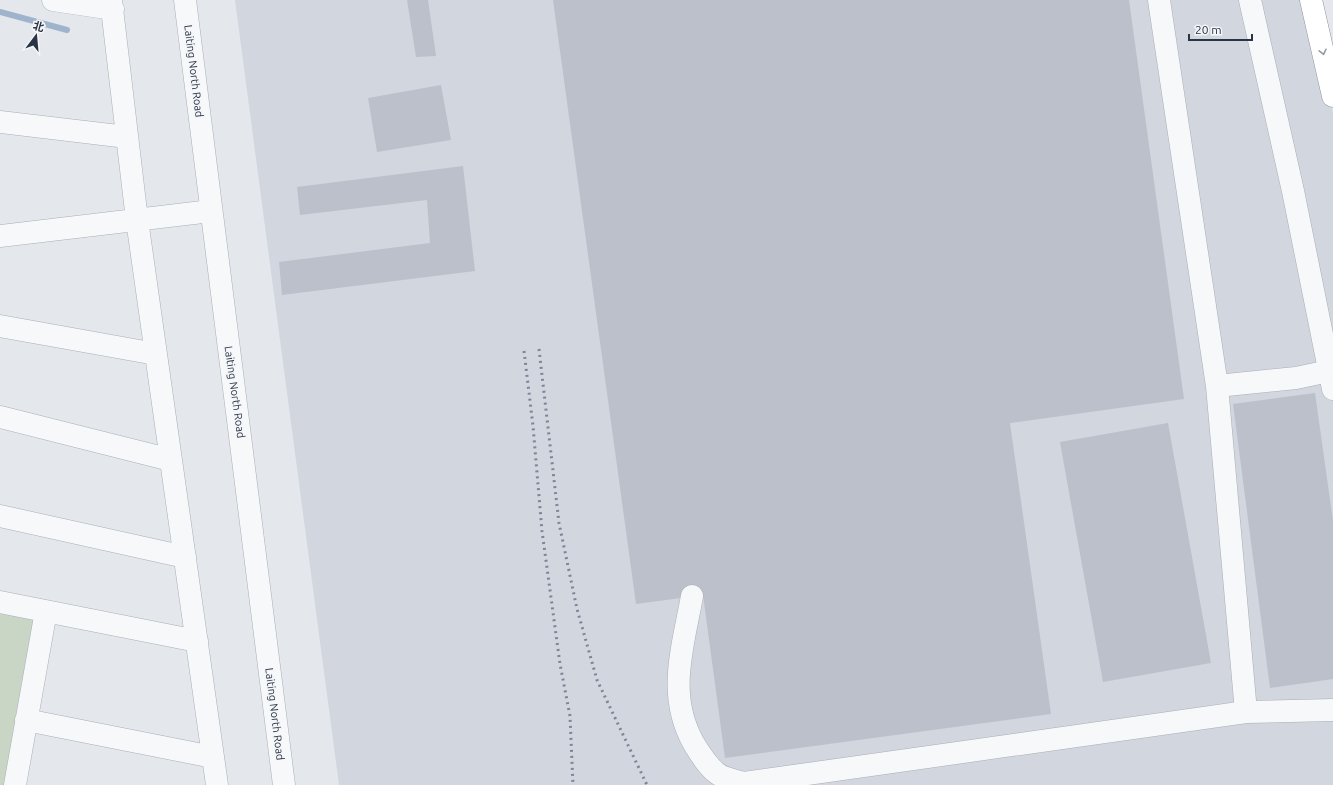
<svg xmlns="http://www.w3.org/2000/svg" width="1333" height="785" font-family="Ubuntu,'Noto Sans SC',sans-serif">
<style>
.built{fill:#d2d6de}
.green{fill:#c9d6c5}
.lines{fill:none;stroke-linecap:round;stroke-linejoin:round}
.stream{stroke:#9fb4cc;stroke-width:6}
.building{fill:#bbc0ca}
.minor-casing{stroke:#a9aeb7;stroke-width:23}
.highway-casing{stroke:#8b94a3;stroke-width:23}
.minor{stroke:#f7f8fa;stroke-width:22}
.highway{stroke:#fff;stroke-width:22}
.rail{stroke:#7d8696;stroke-width:3;stroke-dasharray:2 4;stroke-linecap:butt}
.oneway{stroke:#959aa2}
.labels{text-anchor:middle;dominant-baseline:central;stroke-width:3;stroke-linejoin:round;paint-order:stroke}
.street-label{font-size:11px;fill:#2b3445;stroke:#f4f6f9}
</style>
<rect width="100%" height="100%" fill="#e4e7ec"/>
<path class="built" d="M235 0H1309L1333 113V785H339Z"/>
<path class="green" d="M0 610 34 615 8 785H0Z"/>
<g class="lines">
<path class="stream" d="M0 12 67 30"/>
</g>
<path class="building" d="M407 0H428L436 56 416 57Z
M553 0H1129L1184 399 1010 423 1051 714 725 758 703 595 636 604Z
M441 85 451 140 377 152 368 98Z
M463 166 475 271 282 295 279 262 430 243 427 200 300 215 297 187Z
M1315 393 1333 521V679L1270 688 1233 404Z
M1168 423 1211 663 1103 682 1060 442Z"/>
<g class="lines">
<g class="minor-casing">
<path id="minor" d="M53 0 113 9
M111 0 137 220 217 785
M185 0 284 785
M1159 0 1217 386 1246 712
M1250 0 1293 191 1333 389
M0 122 127 137
M0 236 211 211
M0 326 156 354
M1217 386 1296 378 1329 371
M0 417 171 460
M0 516 185 557
M692 596C683 647 666 695 694 744 701 755 708 767 718 774 725 779 737 781 744 783L1246 712 1333 710
M0 602 197 641
M26 720 213 757
M15 785 46 611"/>
</g>
<g class="highway-casing">
<path id="highway" d="M1311 0 1333 96"/>
</g>
<use href="#minor" class="minor"/>
<use href="#highway" class="highway"/>
<path class="rail" d="M539 349 559 523 577 609 597 680 647 785
M524 351 533 426 542 531 560 664 570 716 573 785"/>
</g>
<defs><path id="oneway-chevron" d="M-2-3.5L2.5 0L-2 3.5" fill="none" stroke-width="1.6" stroke-linecap="round" stroke-linejoin="round"/></defs>
<use class="oneway" href="#oneway-chevron" transform="translate(1323 52) rotate(77)"/>
<g class="labels">
<g class="street-label">
<text transform="translate(194 71) rotate(83)">Laiting North Road</text>
<text transform="translate(235 392) rotate(82)">Laiting North Road</text>
<text transform="translate(275 714) rotate(83)">Laiting North Road</text>
</g>
</g>
<g transform="translate(36 36) rotate(16)" stroke="#f4f6f9" stroke-width="3" paint-order="stroke">
<path d="M0-3L7 15L0 10L-7 15Z" fill="#2b3445"/>
<text y="-6" font-size="11" font-weight="bold" text-anchor="middle" fill="#2b3445">北</text>
</g>
<path d="M1189 34v6h63v-6" fill="none" stroke="#2b3445" stroke-width="2"/>
<text x="1195" y="34" font-size="12" fill="#2b3445" stroke="#f4f6f9" stroke-width="3" paint-order="stroke">20 m</text>
</svg>
